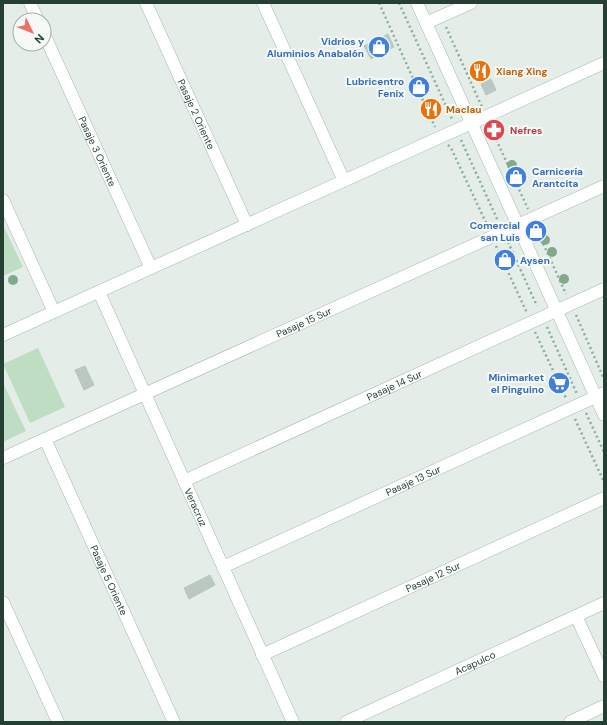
<svg xmlns="http://www.w3.org/2000/svg" width="607" height="725" font-family="'DM Sans',sans-serif">
<style>
.green{fill:#bfddc2}
.building{fill:#bac8c1;stroke:#b7c7be}
.lines{fill:none;stroke-linecap:round;stroke-linejoin:round}
.street-casing{stroke:#a8b5ae;stroke-width:13}
.secondary-casing{stroke:#a4b9ae;stroke-width:13}
.path{stroke:#87af9c;stroke-width:2.5;stroke-dasharray:2 3;stroke-linecap:butt}
.street{stroke:#fff;stroke-width:12}
.secondary{stroke:#fff;stroke-width:12}
.tree{fill:#81aa8c}
.labels{text-anchor:middle;dominant-baseline:central;stroke-width:4;stroke-linejoin:round;paint-order:stroke}
.shop-label{font-size:10px;font-weight:bold;fill:#366cbe;stroke:#f5faf7;text-anchor:end}
.food-label{font-size:10px;font-weight:bold;fill:#c56008;stroke:#f5faf7;text-anchor:start}
.street-label{font-size:10px;fill:#253f33;stroke:#f5faf7}
.health-label{font-size:10px;font-weight:bold;fill:#be3a42;stroke:#f5faf7;text-anchor:start}
</style>
<rect width="100%" height="100%" fill="#e5ede8"/>
<path class="green" d="M3 225 23 267 3 276Z
M38 348 65 407 30 423 3 364Z
M3 383 26 431 3 442Z"/>
<path class="building" d="M388 34 394 47 371 59 364 46Z
M491 79 496 90 486 95 481 84Z
M85 366 94 385 84 390 75 370Z
M210 575 215 585 189 599 184 588Z"/>
<g class="lines">
<g class="street-casing">
<g id="street">
<path d="M30 3 38 20"/>
<path id="s1" d="M146 3 247 225"/>
<path d="M263 3 344 181"/>
<path d="M426 23 471 3"/>
<path id="s2" d="M44 34 151 268"/>
<path d="M3 200 54 312"/>
<path id="s3" d="M99 292 293 722"/>
<path id="s4" d="M45 439 174 722"/>
<path id="s5" d="M3 458 604 186"/>
<path id="s6" d="M184 481 604 289"/>
<path id="s7" d="M223 567 604 393"/>
<path d="M3 602 58 722"/>
<path d="M576 616 604 676"/>
<path id="s8" d="M262 655 604 498"/>
<path d="M570 722 604 706"/>
</g>
</g>
<g class="secondary-casing">
<g id="secondary">
<path d="M417 3 604 415"/>
<path d="M3 335 604 63"/>
<path id="s9" d="M346 722 604 603"/>
</g>
</g>
<path class="path" d="M379 3 435 127
M399 3 452 119
M446 27 482 107
M490 126 528 209
M461 140 498 221
M448 145 451 148 488 227
M537 230 566 294
M508 242 537 306
M496 246 527 313
M576 315 604 379
M547 327 577 394
M535 332 566 398
M586 413 604 452
M575 419 604 482"/>
<use href="#street" class="street"/>
<use href="#secondary" class="secondary"/>
</g>
<g class="tree">
<circle cx="512" cy="165" r="5"/>
<circle cx="545" cy="240" r="5"/>
<circle cx="552" cy="252" r="5"/>
<circle cx="564" cy="279" r="5"/>
<circle cx="13" cy="280" r="5"/>
</g>
<defs>
<g id="shop-disc" transform="scale(1.15)"><circle r="9.5" fill="#3f7fe0" stroke="#f5faf7"/><path d="M-5-2.5h2.3a2.7 3.5 0 0 1 5.4 0H5L5.5 6h-11ZM-1.5-2.5h3a1.5 2.3 0 0 0-3 0Z" fill="#fff"/></g>
<g id="restaurant-disc" transform="scale(1.15)"><circle r="9.5" fill="#e8710a" stroke="#f5faf7"/><path d="M-5-6h1v4h1v-4h1v4h1v-4h1v5L-1.5 .5V6h-2V.5L-5-1ZM5-6V6H3V1.5H1.5Q1.5-4 5-6Z" fill="#fff"/></g>
<g id="pharmacy-disc" transform="scale(1.15)"><circle r="9.5" fill="#e0444e" stroke="#f5faf7"/><path d="M-2-6h4v4h4v4h-4v4h-4v-4h-4v-4h4Z" fill="#fff"/></g>
<g id="supermarket-disc" transform="scale(1.15)"><circle r="9.5" fill="#3f7fe0" stroke="#f5faf7"/><path d="M-6-5.5h2.5l.6 2H6L4.5 2H-2.5L-4.4-4H-6ZM-1.5 3.2a1.3 1.3 0 1 0 .1 0ZM3 3.2a1.3 1.3 0 1 0 .1 0Z" fill="#fff"/></g>
</defs>
<g fill-rule="evenodd">
<use href="#shop-disc" x="379" y="47"/>
<use href="#restaurant-disc" x="480" y="71"/>
<use href="#shop-disc" x="419" y="87"/>
<use href="#restaurant-disc" x="431" y="109"/>
<use href="#pharmacy-disc" x="494" y="130"/>
<use href="#shop-disc" x="516" y="177"/>
<use href="#shop-disc" x="536" y="231"/>
<use href="#shop-disc" x="505" y="260"/>
<use href="#supermarket-disc" x="559" y="383"/>
</g>
<g class="labels">
<g class="shop-label">
<text x="364" y="41">Vidrios y<tspan x="364" dy="12">Aluminios Anabalón</tspan></text>
<text x="404" y="81">Lubricentro<tspan x="404" dy="12">Fenix</tspan></text>
<text x="532" y="171" text-anchor="start">Carnicería<tspan x="532" dy="12">Arantcita</tspan></text>
<text x="520" y="225">Comercial<tspan x="520" dy="12">san Luis</tspan></text>
<text x="520" y="260" text-anchor="start">Aysen</text>
<text x="544" y="377">Minimarket<tspan x="544" dy="12">el Pinguino</tspan></text>
</g>
<g class="food-label">
<text x="496" y="71">Xiang Xing</text>
<text x="446" y="109">Maclau</text>
</g>
<g class="street-label">
<text stroke="none"><textPath href="#s1" startOffset="122">Pasaje 2 Oriente</textPath></text>
<text stroke="none"><textPath href="#s2" startOffset="129">Pasaje 3 Oriente</textPath></text>
<text stroke="none"><textPath href="#s5" startOffset="330">Pasaje 15 Sur</textPath></text>
<text stroke="none"><textPath href="#s6" startOffset="231">Pasaje 14 Sur</textPath></text>
<text stroke="none"><textPath href="#s7" startOffset="209">Pasaje 13 Sur</textPath></text>
<text stroke="none"><textPath href="#s3" startOffset="236">Veracruz</textPath></text>
<text stroke="none"><textPath href="#s8" startOffset="188">Pasaje 12 Sur</textPath></text>
<text stroke="none"><textPath href="#s4" startOffset="155">Pasaje 5 Oriente</textPath></text>
<text stroke="none"><textPath href="#s9" startOffset="142">Acapulco</textPath></text>
</g>
<g class="health-label">
<text x="510" y="130">Nefres</text>
</g>
</g>
<rect width="607" height="725" fill="none" stroke="#253f33" stroke-width="8"/>
<g transform="translate(32 32) rotate(133)"><circle r="19" fill="#f5faf7" stroke="#a2afa9"/>
<path d="M0-3L7 15L0 10L-7 15Z" fill="#ec7064"/>
<text y="-6" font-size="11" font-weight="bold" text-anchor="middle" fill="#253f33">N</text>
</g>
</svg>
